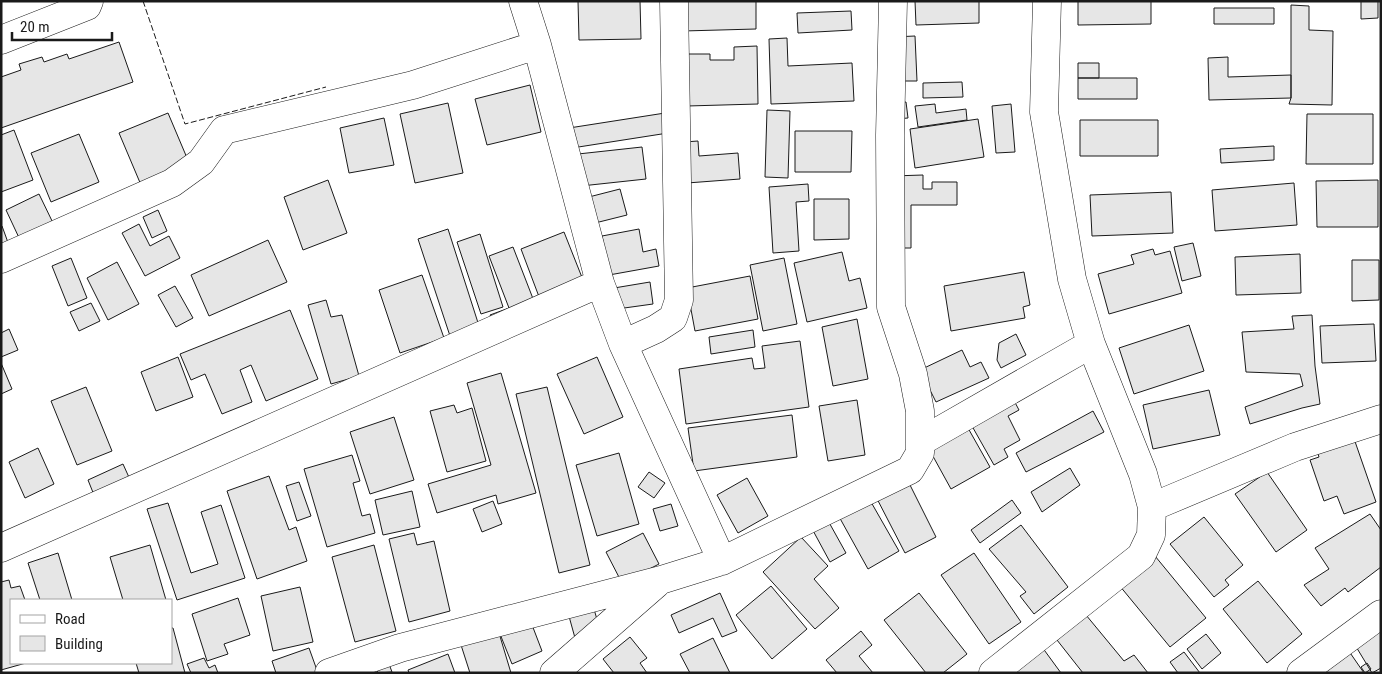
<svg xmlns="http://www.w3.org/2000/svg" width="1382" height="674" font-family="'Roboto Condensed',sans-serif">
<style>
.building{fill:#e6e6e6;stroke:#1a1a1a}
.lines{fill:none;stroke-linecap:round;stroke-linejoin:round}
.street-casing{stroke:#1a1a1a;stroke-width:29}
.street{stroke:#fff;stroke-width:28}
.fence{stroke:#1a1a1a;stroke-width:1;stroke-dasharray:6 2.5;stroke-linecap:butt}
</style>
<rect width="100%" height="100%" fill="#fff"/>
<path class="building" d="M578 1H640L641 39 579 40Z
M683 1H756V29L683 31Z
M915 1H979V23L916 25Z
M1078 1H1151V24L1078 25Z
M1361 1H1378V18L1361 19Z
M1291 5 1309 6V30L1333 31 1332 105 1289 104 1291 98Z
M1214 8H1274V24H1214Z
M851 11 852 30 798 33 797 13Z
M915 36 917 81H902L893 37Z
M787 38 788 66 852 63 854 101 771 104 769 39Z
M119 42 133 82 1 128V77L21 70 19 64 42 57 44 62 67 54 69 59Z
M757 46 758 104 687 106 686 54H710V60H734V47Z
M1228 57V77L1291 75V98L1209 100 1208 58Z
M1078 63H1099V78H1078Z
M1078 78H1137V99H1078Z
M962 82 963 97 923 98V83Z
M530 85 541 132 487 145 475 99Z
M906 102 908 118 896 119 894 103Z
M448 103 463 173 415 183 400 114Z
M935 104 936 113 966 109 967 120 918 127 915 106Z
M1011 104 1015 152 996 153 992 106Z
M767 110 790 111 788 178 765 177Z
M168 113 190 165 141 185 119 133Z
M665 113 668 133 572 148 569 128Z
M1307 114H1373V164H1306Z
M384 118 394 165 349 173 340 128Z
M978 119 984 157 915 168 910 129Z
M1080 120H1158V156H1080Z
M14 130 33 180 1 192V135Z
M795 131H852L851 172H795Z
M79 134 99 182 51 202 31 153Z
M698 141 699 156 738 153 740 179 687 183 684 142Z
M1274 146V160L1221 163 1220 149Z
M642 147 646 179 581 186 578 154Z
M923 175V189H932V182H957V205H911V248H892V176Z
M328 180 347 233 303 250 284 197Z
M1378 180V227H1317L1316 181Z
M1294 183 1297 225 1215 231 1212 190Z
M808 184 809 201 796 202 799 251 773 253 769 187Z
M620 189 627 215 587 225 581 199Z
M1171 192 1173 233 1092 236 1090 195Z
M39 194 54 225 21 242 6 210Z
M814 199H849V239L814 240Z
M158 210 167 231 152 238 143 217Z
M139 224 150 246 169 236 180 258 145 276 122 233Z
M2 226 10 248 1 251V226Z
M448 229 480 329 451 339 418 239Z
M639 229 643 252 656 249 659 266 609 275 602 236Z
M564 232 585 285 541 302 521 249Z
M480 234 503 307 481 314 457 242Z
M268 240 287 282 209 316 191 275Z
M1193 243 1201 276 1182 281 1174 247Z
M513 247 537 309 495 326 490 315 509 308 489 256Z
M1153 249 1155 255 1170 251 1182 293 1109 314 1098 274 1134 264 1131 255Z
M842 252 849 281 860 278 867 308 807 322 794 263Z
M1300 254 1301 293 1236 295 1235 257Z
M71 258 87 298 68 306 52 266Z
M784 258 797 324 763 331 750 265Z
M1352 260H1379V300L1352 301Z
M117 262 139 304 108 320 87 278Z
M1024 272 1030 305 1023 307 1025 318 951 331 944 286Z
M422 275 444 338 400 353 379 290Z
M750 276 758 319 695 331 687 288Z
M650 282 653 304 617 309 614 288Z
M175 286 193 318 176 327 158 295Z
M326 300 331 317 342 315 359 376 331 384 308 305Z
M91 303 100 321 79 331 70 312Z
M290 310 318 379 266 401 251 365 240 370 252 402 222 414 205 374 191 380 180 354Z
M1312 315 1315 366 1320 404 1302 408 1250 424 1245 407 1303 386 1300 374 1246 372 1242 332 1294 329 1292 316Z
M857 319 868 379 833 386 822 327Z
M1374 324 1376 361 1322 363 1320 326Z
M1189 325 1204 371 1134 394 1119 348Z
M9 329 18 350 1 357V333Z
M753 330 755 347 711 354 709 337Z
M1016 334 1026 355 1001 368 997 360 999 343Z
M800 341 809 407 686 424 679 369 752 358 754 369 765 368 762 346Z
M962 350 970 367 981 362 989 378 936 402 920 370Z
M178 357 193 397 156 411 141 372Z
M597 357 623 417 584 434 557 374Z
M1 363 12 389 1 394Z
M501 373 536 493 498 504 496 495 437 513 428 484 491 465 467 383Z
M86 387 112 451 77 465 51 401Z
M547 387 590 565 559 573 516 394Z
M1209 390 1220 435 1153 449 1143 405Z
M1011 395 1019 410 1008 416 1020 440 1004 449 1008 457 994 465 968 419Z
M857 400 865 455 828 461 819 406Z
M454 405 457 413 472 408 486 461 447 472 430 411Z
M1093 411 1104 432 1026 472 1016 453Z
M792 415 797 457 694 471 688 428Z
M394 417 414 480 370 494 350 432Z
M968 428 990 467 951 489 929 449Z
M1351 430 1376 502 1344 514 1337 496 1324 501 1310 460 1319 457 1314 443Z
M38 448 54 484 25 498 9 462Z
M619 453 639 524 597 536 576 465Z
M352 455 360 481 353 483 362 516 370 514 375 533 327 547 304 469Z
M123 464 132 484 96 500 88 480Z
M1070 468 1080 485 1042 512 1031 492Z
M649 472 665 483 654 498 638 487Z
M1267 472 1307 530 1276 552 1235 494Z
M905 475 936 537 905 553 873 491Z
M269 476 289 530 296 527 307 561 257 579 227 491Z
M747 478 768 516 738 533 717 495Z
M299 482 311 516 297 521 286 486Z
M412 491 420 527 383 535 375 500Z
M867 495 899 551 868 569 837 513Z
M1012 500 1021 513 980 543 971 530Z
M493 501 502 524 482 532 473 509Z
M168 503 191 573 218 564 201 512 221 505 245 578 177 600 147 509Z
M671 504 678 526 660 531 653 509Z
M1370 514 1381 530V567L1348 592 1345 588 1321 606 1304 585 1329 569 1315 548Z
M826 517 846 553 830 562 810 525Z
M1204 517 1243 565 1225 580 1229 585 1214 597 1170 544Z
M1021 525 1068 587 1034 614 1020 596 1026 592 989 549Z
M414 533 417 545 434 541 450 611 409 622 389 539Z
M643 533 659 564 622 583 606 552Z
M801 537 828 566 814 579 839 608 815 629 763 572Z
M150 545 166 600H123L110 557Z
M374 545 396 631 355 642 332 557Z
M58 553 72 600H40L28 563Z
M974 553 1021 622 989 644 941 575Z
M1155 556 1206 618 1170 647 1119 585Z
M9 580 11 588 20 586 25 600H11V663H26L1 670V582Z
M1258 581 1302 634 1267 663 1223 609Z
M771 586 807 629 772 659 736 615Z
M300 587 313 642 273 651 261 596Z
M720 593 737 631 722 637 713 618 679 633 671 615Z
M919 593 967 654 943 673H926L884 620Z
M238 598 250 635 224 644 228 654 207 661 192 614Z
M592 602 600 630 575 638 567 609Z
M1086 615 1124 661 1134 655 1148 673H1083L1057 640Z
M529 617 542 651 512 664 498 629Z
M171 628H173L185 673H139L136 663H171Z
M1381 628V668L1372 673 1355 645Z
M861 631 872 645 859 656 873 673H837L826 660Z
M499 633 511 673H470L461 645Z
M1206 634 1221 653 1202 669 1187 649Z
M630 637 647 658 640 663 647 673H614L603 659Z
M713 638 730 673H690L680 654Z
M1344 644 1364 673H1320Z
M1042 647 1061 673H1007Z
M309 648 318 673H276L272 661Z
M1184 652 1200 673H1178L1170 662Z
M448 654 455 673H409L408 670Z
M386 656 392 672 378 673 373 661Z
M204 658 209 668 215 665 218 673H191L187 664Z
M1367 663 1371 669 1365 673 1361 667Z"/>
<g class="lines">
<g class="street-casing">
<path id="street" d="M523 1 537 45 600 283 623 344 722 561
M1 40 87 6 89 1
M1 259 172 183 201 162 224 130 413 85 537 45
M623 344 656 329 673 318 679 300 674 1
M920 442 1091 344
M1152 507 1295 447 1381 419
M1 548 600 283
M329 673 400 648 661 580 722 561 910 470 920 453V411L913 374 891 307 890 135 893 1
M554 673 656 584
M993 673 1141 556 1151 535 1152 507 1143 474 1091 344 1072 279 1044 112 1047 1
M1301 673 1381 614"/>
</g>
<use href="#street" class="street"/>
<path class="fence" d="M143 1 185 124 326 87"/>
</g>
<rect width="1382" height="674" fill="none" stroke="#1a1a1a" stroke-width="5"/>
<rect x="10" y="599" width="162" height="65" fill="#ffffff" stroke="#a3a3a3"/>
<rect x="20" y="615" width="25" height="8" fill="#ffffff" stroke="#a3a3a3"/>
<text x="55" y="624" font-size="15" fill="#1a1a1a">Road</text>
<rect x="20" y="636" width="25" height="15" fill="#e6e6e6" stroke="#a3a3a3"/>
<text x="55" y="649" font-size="15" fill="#1a1a1a">Building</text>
<path d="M12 32v8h100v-8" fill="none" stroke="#1a1a1a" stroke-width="2.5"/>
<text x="20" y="32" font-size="15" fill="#1a1a1a" stroke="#ffffff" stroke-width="4" paint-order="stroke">20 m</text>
</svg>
